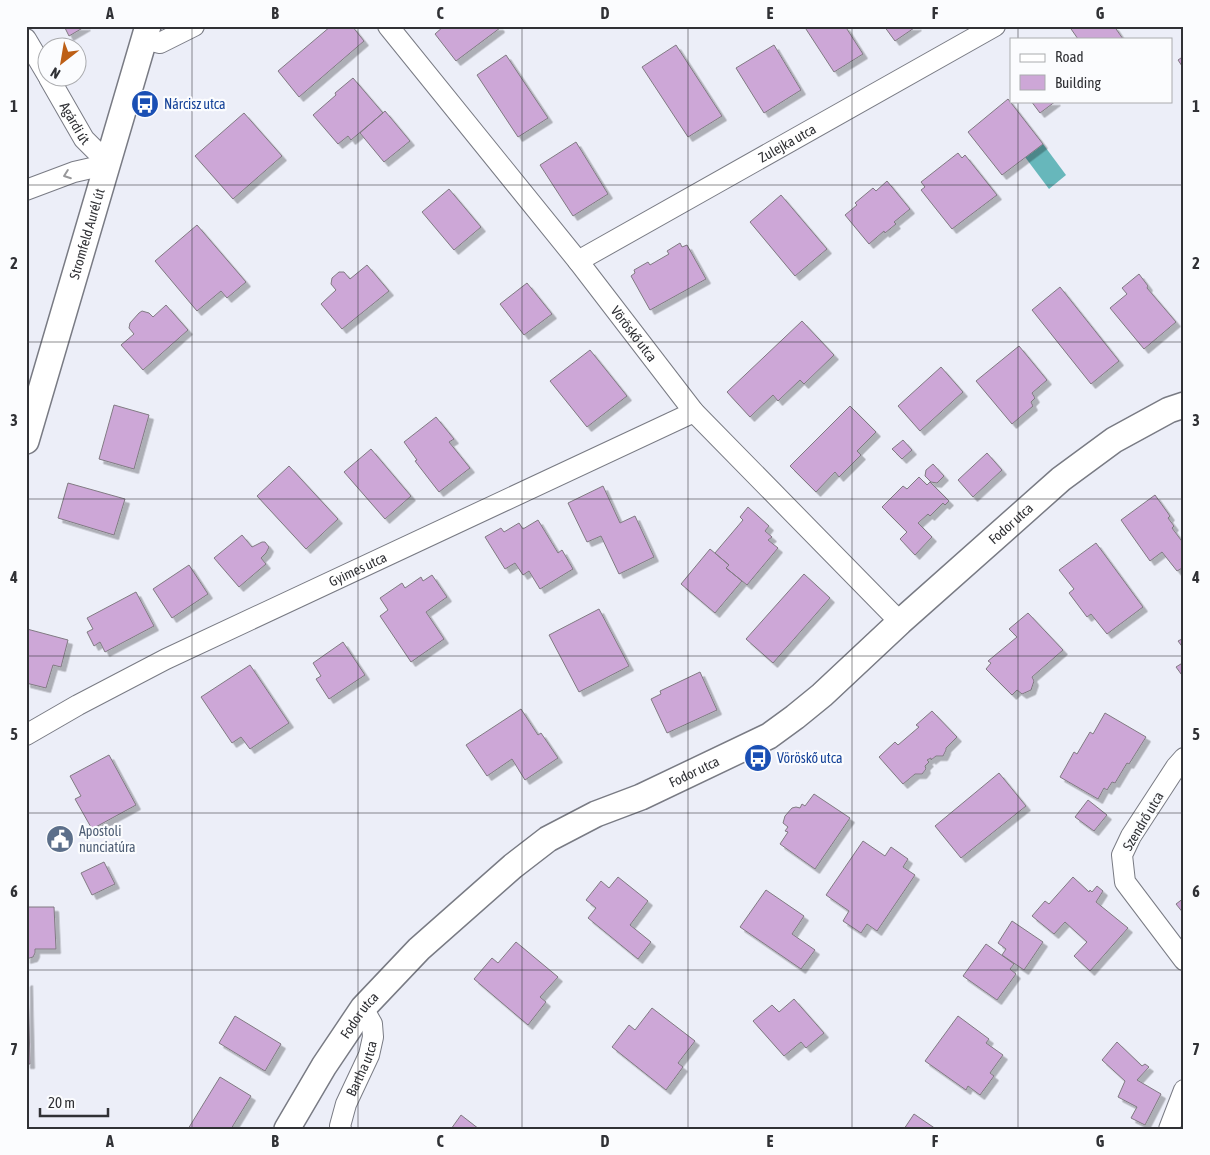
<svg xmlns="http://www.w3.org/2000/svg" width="1210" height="1155" font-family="'Asap Condensed',sans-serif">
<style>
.water{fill:#67b7bb}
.building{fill:#cda7d7;stroke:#807a82;filter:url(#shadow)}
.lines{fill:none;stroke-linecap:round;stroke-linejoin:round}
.minor-casing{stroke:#797b84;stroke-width:22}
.tertiary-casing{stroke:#797b84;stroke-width:28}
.minor{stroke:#fff;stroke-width:20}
.tertiary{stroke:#fff;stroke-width:25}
.oneway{stroke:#98989a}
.grid{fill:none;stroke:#303135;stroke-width:1;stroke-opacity:0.55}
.labels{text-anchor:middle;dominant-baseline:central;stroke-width:4.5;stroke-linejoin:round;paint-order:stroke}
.transit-label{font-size:14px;fill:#164399;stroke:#fbfcfe;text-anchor:start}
.street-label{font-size:14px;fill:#303135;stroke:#fbfcfe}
.service-label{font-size:14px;fill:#4e5e75;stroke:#fbfcfe;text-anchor:start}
.neatline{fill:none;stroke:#303135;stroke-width:2}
.grid-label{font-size:16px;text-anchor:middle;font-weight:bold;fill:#303135}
</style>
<defs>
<filter id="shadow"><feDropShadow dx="4.5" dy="4.5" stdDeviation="0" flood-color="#0004"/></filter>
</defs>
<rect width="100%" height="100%" fill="#eceef8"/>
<path class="water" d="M1043 144 1066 175 1049 189 1025 157Z"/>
<path class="building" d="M64 26H86L69 36Z
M331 26H352L364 41 299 97 278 71Z
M444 26H499L500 28 456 61 435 34Z
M804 26H845L863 54 834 72Z
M884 26H917L895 41Z
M1069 26H1114L1123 39H1078Z
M676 45 722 116 688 137 642 67Z
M774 45 801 90 764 113 736 68Z
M506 55 548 118 518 137 477 75Z
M1184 56V69L1178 60Z
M353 78 383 113 351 140 348 136 338 144 313 115 336 95 335 93Z
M1008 99 1043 144 1002 175 968 132Z
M1031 101H1056L1040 113Z
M385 111 410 141 384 162 360 133Z
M244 113 282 156 233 199 195 156Z
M576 142 608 194 573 216 540 165Z
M958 153 962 158 965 155 997 195 952 229 921 190 925 187 921 182Z
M887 181 910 209 894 222 896 224 885 233 884 231 869 244 845 215 857 205 855 203 873 188 876 191Z
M449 189 481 227 454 250 422 212Z
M781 195 827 249 795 276 750 222Z
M197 225 246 282 227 298 221 291 197 311 155 261Z
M680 243 682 247 687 245 706 279 650 310 631 276 635 273 634 270 648 262 650 265 669 254 667 251Z
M367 265 389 291 342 329 321 304 336 290 331 284 332 278 339 272H344L350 279Z
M1139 274 1148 286 1147 288 1176 322 1144 349 1110 308 1127 294 1122 288Z
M527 283 552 314 524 335 500 304Z
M1060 287 1119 361 1091 384 1032 310Z
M166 305 188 330 143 370 121 345 134 334 129 328 130 323 139 313 142 311 149 313 153 317Z
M802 321 834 355 804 384 800 380 778 401 773 395 750 417 727 392Z
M1019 346 1047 380 1032 393 1035 398 1031 402 1033 406 1012 424 976 381Z
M590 350 627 396 587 427 550 381Z
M941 367 963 392 920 431 898 406Z
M114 405 149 415 134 469 99 459Z
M850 406 876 432 857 451 861 455 839 477 835 472 816 492 790 466Z
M436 417 454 439 449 442 470 468 439 492 415 461 417 460 404 442Z
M903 440 912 450 902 459 892 449Z
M371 449 411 496 385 519 344 472Z
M987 453 1002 470 973 497 958 480Z
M933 464 944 476 937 483 931 482 925 476 926 470Z
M289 466 338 519 306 549 257 496Z
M919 477 927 485 930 482 949 501 945 505 943 503 930 516 928 514 918 523 932 537 915 555 900 539 907 532 882 507 903 486 907 489Z
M68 483 125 499 114 535 58 518Z
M603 486 620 523 635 516 654 557 619 574 601 536 587 542 568 503Z
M1155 495 1170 516 1168 518 1174 526 1172 528 1184 544V567L1177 571 1162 552 1150 561 1121 520Z
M748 507 769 526 765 531 772 537 768 540 778 548 747 585 726 568 729 565 715 553 743 520 740 517Z
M538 520 558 553 562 550 573 569 540 589 529 571 523 575 515 563 505 569 485 537 501 528 504 532 519 523 523 529Z
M242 535 252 547 262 542H265L269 547 266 553 261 558 266 564 239 587 214 558Z
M1096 543 1143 607 1107 634 1091 614 1087 617 1069 593 1074 589 1059 570Z
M710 549 729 565 726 568 742 581 715 613 681 584Z
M189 565 208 594 172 618 153 589Z
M804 574 830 598 773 663 746 639Z
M432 575 447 597 426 612 444 639 411 662 380 616 388 610 380 598 402 583 405 588 421 577 423 581Z
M136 592 154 626 105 652 100 642 94 646 87 632 93 629 87 618Z
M599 609 629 666 579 692 549 635Z
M1028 613 1063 650 1032 677 1034 681 1031 690 1022 694 1017 690 1012 695 986 669 991 663 988 661 1017 637 1009 629Z
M27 629 68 640 61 667 53 665 46 688 26 683Z
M1184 638V649L1178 641Z
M343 642 365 675 329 699 316 679 321 676 313 663Z
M1184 662V678L1176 667Z
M250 665 289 723 250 749 241 737 232 743 201 697Z
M700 672 717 710 667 733 651 699 661 694 660 691Z
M521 709 538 735 541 733 558 758 525 780 512 759 487 776 466 745Z
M932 711 957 737 946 748V750L943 756H936L931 760V758L927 760 929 762 925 766 926 769 922 774H915L903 784 879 757 895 742 898 745 919 727 916 725Z
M1105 713 1146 737 1129 764 1127 763 1115 783 1112 782 1107 790 1104 788 1098 799 1060 777 1074 752 1077 754 1090 732 1093 734Z
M109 755 136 805 92 829 75 799 81 796 70 776Z
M999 773 1026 806 961 858 935 826Z
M814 794 850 818 815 869 780 844 788 832 785 831 788 827 783 823 785 816 792 808 796 807 800 808 802 804 805 806Z
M1088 800 1107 815 1094 831 1075 817Z
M863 841 885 856 891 847 908 859 903 867 915 875 877 931 867 924 861 933 843 921 849 911 826 895Z
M104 862 115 884 92 895 81 873Z
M618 877 648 901 630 925 651 942 638 959 588 918 596 908 586 900 601 881 609 888Z
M1073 877 1089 892 1090 890 1092 892 1097 886 1103 891 1096 902 1128 928 1090 971 1074 956 1087 942 1065 922 1054 934 1032 916 1045 901 1049 904Z
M766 890 804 916 792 934 815 950 801 969 740 927Z
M1184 898V914L1176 904Z
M26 907H54L56 949H35V953L33 957 26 959Z
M1012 921 1043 942 1024 970 1002 955 1006 949 998 943Z
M516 942 558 977 540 997 546 1002 528 1025 474 979 492 958 498 963Z
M986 944 1014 964 1010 969 1016 974 997 1000 963 976Z
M28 981 30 1064H26V982Z
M794 999 824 1033 806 1048 801 1042 784 1056 753 1021 772 1005 779 1012Z
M652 1008 695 1041 678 1063 683 1067 666 1090 612 1047 629 1025 635 1030Z
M235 1016 281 1044 265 1071 219 1043Z
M958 1016 989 1039 986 1043 1003 1055 990 1073 994 1076 980 1095 968 1086 966 1090 925 1061Z
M1117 1042 1142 1066 1145 1064 1149 1067 1137 1080 1161 1094 1145 1125 1131 1118 1137 1107 1118 1097 1125 1081 1102 1060Z
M220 1077 251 1096 231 1129H188Z
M914 1114 936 1129H904Z
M461 1115 479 1129H451Z"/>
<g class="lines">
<g class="minor-casing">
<g id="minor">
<path id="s1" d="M388 26 578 261 694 412 900 622"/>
<path d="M26 39 48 76"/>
<path d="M144 39 160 43 194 26"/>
<path id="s2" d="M49 78 84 139 109 164"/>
<path d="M26 190 74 172 109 164"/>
<path id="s3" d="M578 261 995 26"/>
<path id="s4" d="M26 735 78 705 166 659 694 412"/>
<path d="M1184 758 1176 767 1131 836 1122 855 1125 882 1184 960"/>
<path id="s5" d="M341 1129 340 1126 346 1104 369 1055 373 1037 372 1024 363 1008"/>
<path d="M1169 1129 1184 1090"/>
</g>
</g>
<g class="tertiary-casing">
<g id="tertiary">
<path id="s6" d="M26 441 148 26"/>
<path id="s7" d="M287 1129 324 1066 363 1008 419 949 513 866 548 839 596 814 641 797 769 736 795 717 822 695 900 622 1061 479 1114 440 1169 410 1184 405"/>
</g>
</g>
<use href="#minor" class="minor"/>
<use href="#tertiary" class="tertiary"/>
</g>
<defs><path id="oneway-chevron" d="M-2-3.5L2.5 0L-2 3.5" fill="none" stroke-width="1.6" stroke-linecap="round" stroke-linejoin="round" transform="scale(1.25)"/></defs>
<use class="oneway" href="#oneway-chevron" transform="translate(67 175) rotate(160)"/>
<path class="grid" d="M192 26V1129M358 26V1129M522 26V1129M688 26V1129M852 26V1129M1018 26V39M1018 101V1129M26 185H1184M26 342H1184M26 499H1184M26 656H1184M26 813H1184M26 970H1184"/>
<defs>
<g id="bus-disc" transform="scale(1.4375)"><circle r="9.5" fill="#1a4fb4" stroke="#fbfcfe"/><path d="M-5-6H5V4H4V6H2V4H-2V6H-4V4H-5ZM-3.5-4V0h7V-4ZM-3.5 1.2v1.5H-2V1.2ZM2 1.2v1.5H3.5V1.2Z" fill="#fff"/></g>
<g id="civic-disc" transform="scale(1.4375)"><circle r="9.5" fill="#5c6f8a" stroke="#fbfcfe"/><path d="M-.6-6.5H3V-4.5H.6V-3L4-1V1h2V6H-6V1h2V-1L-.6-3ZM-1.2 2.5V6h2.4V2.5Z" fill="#fff"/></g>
</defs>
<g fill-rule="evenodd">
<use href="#bus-disc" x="145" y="104"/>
<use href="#bus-disc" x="758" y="758"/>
<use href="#civic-disc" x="60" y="839"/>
</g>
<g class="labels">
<g class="transit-label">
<text x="164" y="104">Nárcisz utca</text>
<text x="777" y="758">Vöröskő utca</text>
</g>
<g class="street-label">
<text stroke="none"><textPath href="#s2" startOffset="52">Agárdi út</textPath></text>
<text stroke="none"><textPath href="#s3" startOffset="240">Zulejka utca</textPath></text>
<text stroke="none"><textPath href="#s6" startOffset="216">Stromfeld Aurél út</textPath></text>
<text stroke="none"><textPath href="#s1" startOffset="394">Vöröskő utca</textPath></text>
<text stroke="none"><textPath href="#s7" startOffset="960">Fodor utca</textPath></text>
<text stroke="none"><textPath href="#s4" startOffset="371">Gyimes utca</textPath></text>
<text stroke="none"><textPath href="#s7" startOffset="555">Fodor utca</textPath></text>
<text transform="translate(1143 821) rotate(-59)">Szendrő utca</text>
<text stroke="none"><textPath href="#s7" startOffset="135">Fodor utca</textPath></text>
<text stroke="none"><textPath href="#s5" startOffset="65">Bartha utca</textPath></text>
</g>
<g class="service-label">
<text x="79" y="831">Apostoli<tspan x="79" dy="16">nunciatúra</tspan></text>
</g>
</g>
<rect width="1210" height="1155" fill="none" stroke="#fbfcfe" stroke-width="55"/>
<rect x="1010" y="38" width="162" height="65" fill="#fbfcfe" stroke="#aaabae"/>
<rect x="1020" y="54" width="25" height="8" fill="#ffffff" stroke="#aaabae"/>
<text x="1055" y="62" font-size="15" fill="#303135">Road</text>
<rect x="1020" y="75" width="25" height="15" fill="#cda7d7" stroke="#aaabae"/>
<text x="1055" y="88" font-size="15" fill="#303135">Building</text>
<g transform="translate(62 62) rotate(211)"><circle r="24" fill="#fbfcfe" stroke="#aaabae"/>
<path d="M0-4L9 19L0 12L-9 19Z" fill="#bd5f16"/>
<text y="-8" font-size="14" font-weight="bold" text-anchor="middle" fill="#303135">N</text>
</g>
<path d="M40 1108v8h68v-8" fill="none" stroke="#303135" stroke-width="2.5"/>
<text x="48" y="1108" font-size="15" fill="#303135" stroke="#fbfcfe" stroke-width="4" paint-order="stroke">20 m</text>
<rect x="28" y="28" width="1154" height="1100" class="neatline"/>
<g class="grid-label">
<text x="110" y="19">A</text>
<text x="275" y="19">B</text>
<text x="440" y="19">C</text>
<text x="605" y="19">D</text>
<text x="770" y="19">E</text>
<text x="935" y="19">F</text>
<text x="1100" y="19">G</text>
<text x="14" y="112">1</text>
<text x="1196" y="112">1</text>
<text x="14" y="269">2</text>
<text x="1196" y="269">2</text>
<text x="14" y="426">3</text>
<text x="1196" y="426">3</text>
<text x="14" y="583">4</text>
<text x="1196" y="583">4</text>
<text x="14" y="740">5</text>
<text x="1196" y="740">5</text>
<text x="14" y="897">6</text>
<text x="1196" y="897">6</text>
<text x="14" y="1055">7</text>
<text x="1196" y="1055">7</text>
<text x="110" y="1147">A</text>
<text x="275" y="1147">B</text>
<text x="440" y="1147">C</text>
<text x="605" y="1147">D</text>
<text x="770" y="1147">E</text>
<text x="935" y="1147">F</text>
<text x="1100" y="1147">G</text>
</g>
</svg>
